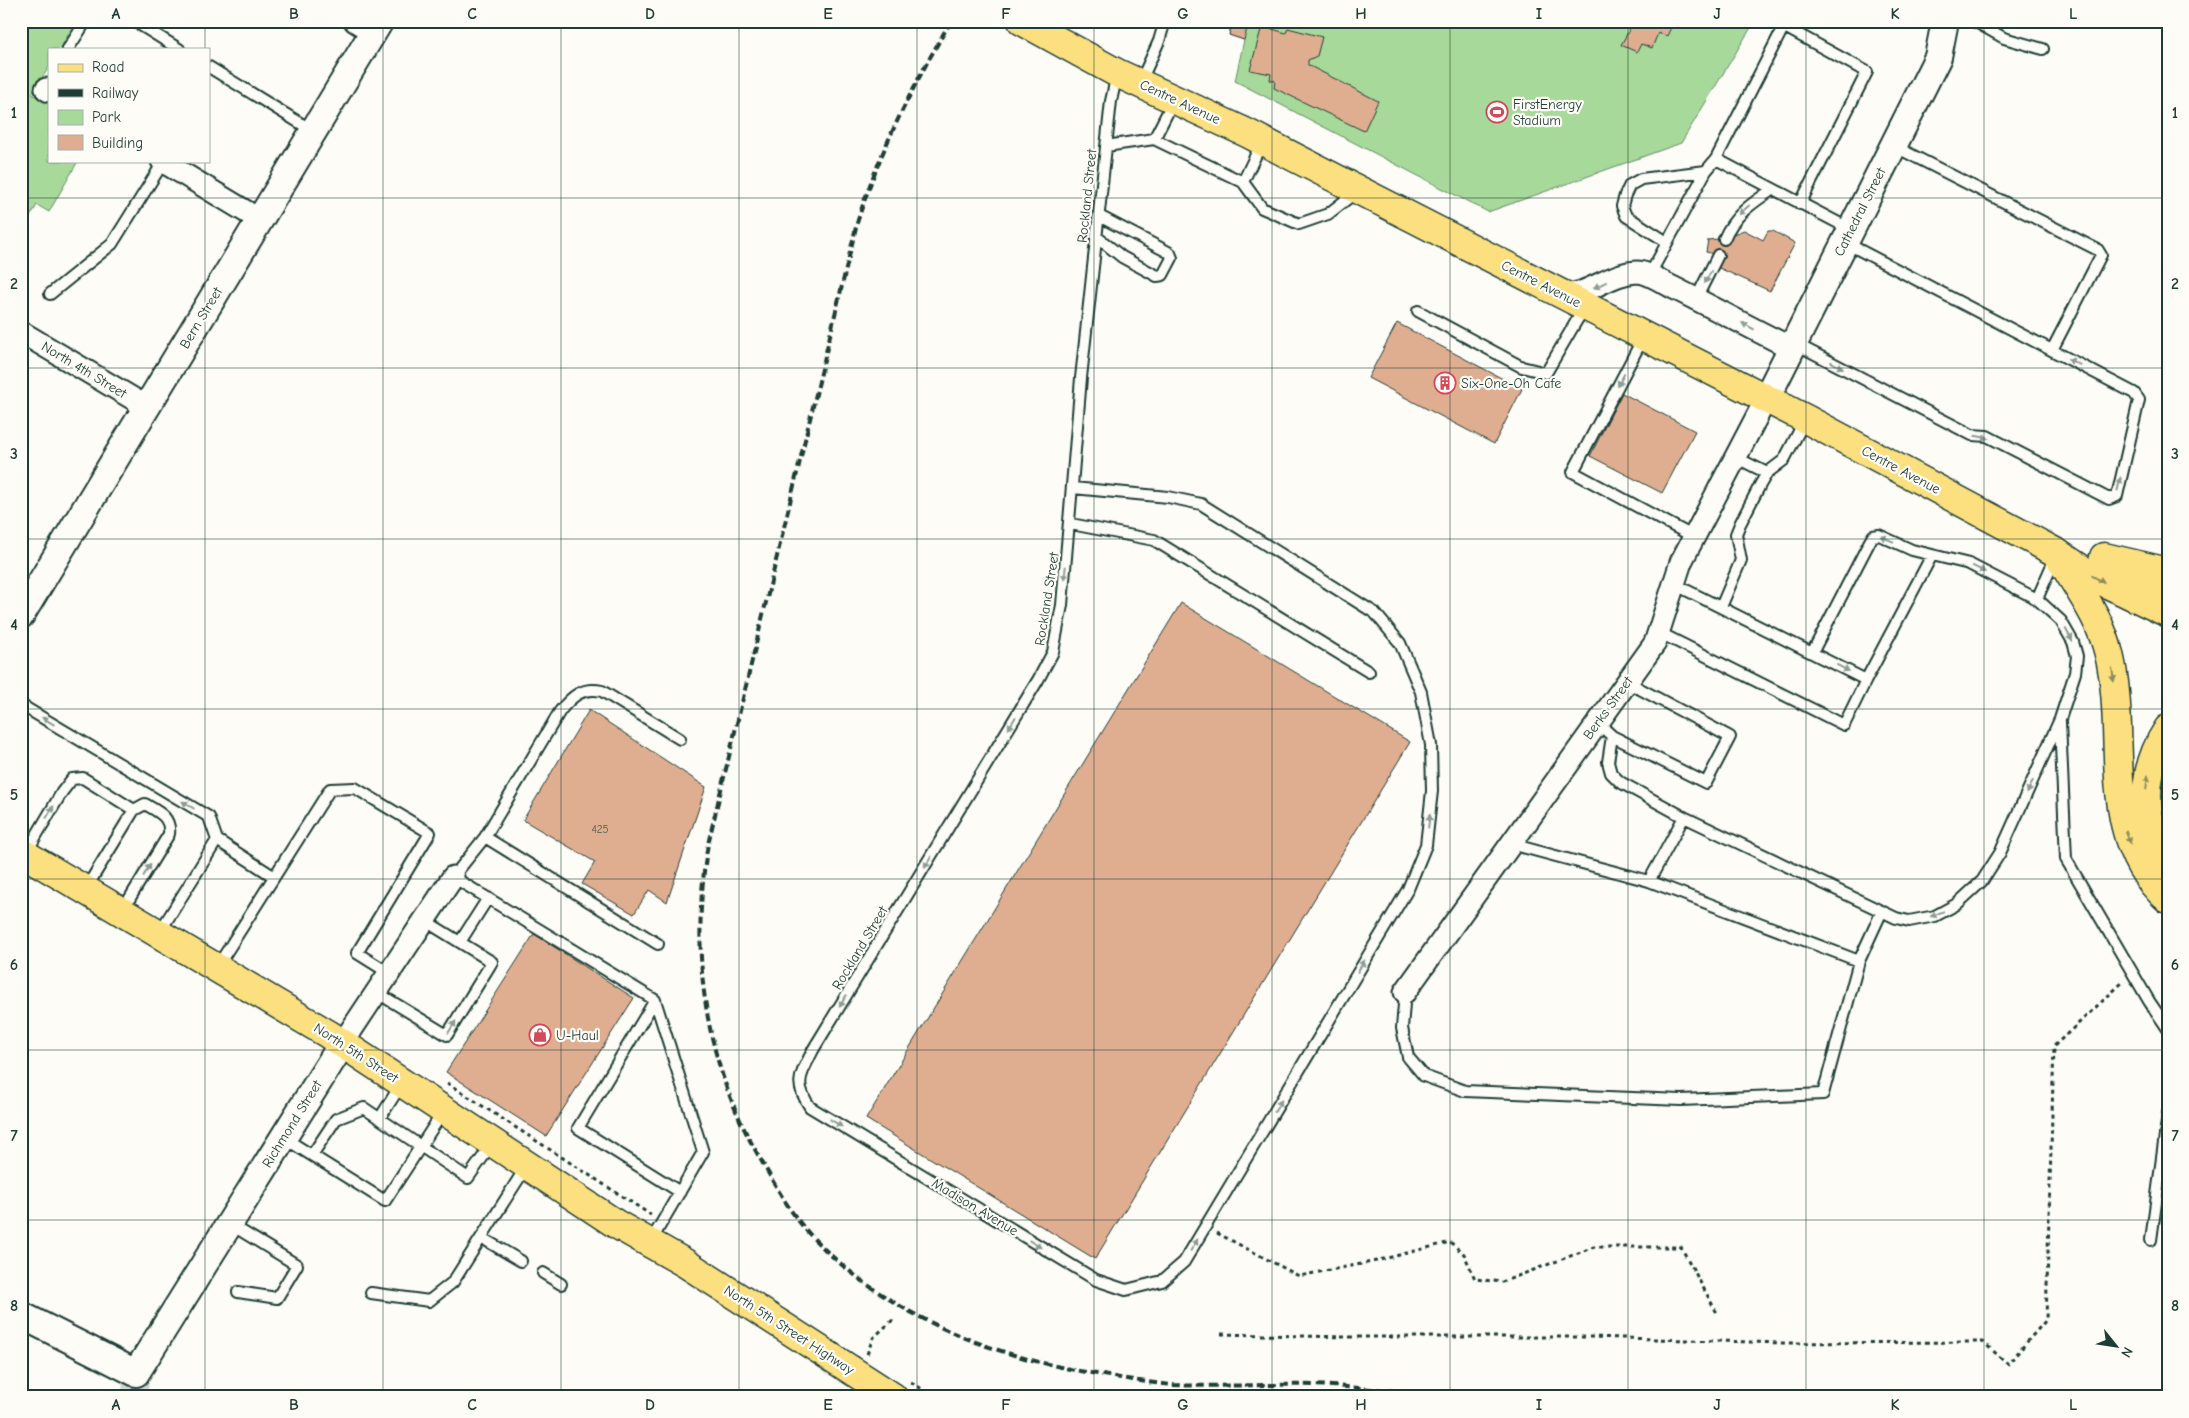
<svg xmlns="http://www.w3.org/2000/svg" width="2189" height="1418" font-family="'Comic Neue',sans-serif">
<style>
.green{fill:#a7d99a;stroke:#638b67}
.building{fill:#dfae91;stroke:#1f3d34}
.lines{fill:none;stroke-linecap:round;stroke-linejoin:round}
.tertiary-tunnel{stroke:#d1d6d0;stroke-width:26;stroke-dasharray:26 13;stroke-linecap:butt}
.service-casing{stroke:#1f3d34;stroke-width:14}
.minor-casing{stroke:#1f3d34;stroke-width:25}
.tertiary-casing{stroke:#1f3d34;stroke-width:30}
.primary-casing{stroke:#1f3d34;stroke-width:31}
.motorway-casing{stroke:#1f3d34;stroke-width:31}
.path{stroke:#1f3d34;stroke-width:3;stroke-dasharray:4 4;stroke-linecap:butt}
.service{stroke:#fdfcf7;stroke-width:10}
.minor{stroke:#fdfcf7;stroke-width:21}
.tertiary{stroke:#fdfcf7;stroke-width:26}
.primary{stroke:#fce080;stroke-width:28}
.motorway{stroke:#fce080;stroke-width:28}
.rail{stroke:#1f3d34;stroke-width:4;stroke-dasharray:8 4;stroke-linecap:butt}
.oneway{fill:#8e9c96}
.oneway2{fill:#8e8e5a}
.grid{fill:none;stroke:#1f3d34;stroke-width:1;stroke-opacity:0.55}
.labels{text-anchor:middle;dominant-baseline:central;stroke-width:4.5;stroke-linejoin:round;paint-order:stroke}
.number-label{font-size:11px;fill:#4f594b}
.street-label{font-size:14px;fill:#1f3d34;stroke:#fdfcf7}
.poi-label{font-size:14px;fill:#1f3d34;stroke:#fdfcf7;text-anchor:start}
.neatline{fill:none;stroke:#1f3d34;stroke-width:2}
.grid-label{font-size:16px;text-anchor:middle;font-weight:bold;fill:#1f3d34}
</style>
<rect width="100%" height="100%" fill="#fdfcf7"/>
<filter id="ink" filterUnits="userSpaceOnUse"><feTurbulence type="fractalNoise" baseFrequency=".02" numOctaves="2"/><feDisplacementMap in="SourceGraphic" scale="10" xChannelSelector="R" yChannelSelector="G"/><feConvolveMatrix kernelMatrix="1 2 1 2 8 2 1 2 1" color-interpolation-filters="sRGB"/></filter>
<g filter="url(#ink)">
<path class="green" d="M21 21H76L60 49H49V67L32 94 49 104V161H78L49 212 37 205 21 232Z
M1233 21H1755L1681 143 1488 212 1235 81 1244 40 1229 35Z"/>
<path class="building" d="M1233 21H1249L1244 40 1229 35Z
M1634 21H1674L1667 36 1658 33 1652 48 1641 44 1637 52 1621 45Z
M1262 26 1286 33 1288 28 1322 37 1317 56 1308 60V65L1378 101 1364 131 1274 88 1275 81 1270 80 1271 74 1250 70Z
M1744 230 1763 240 1768 231H1773L1795 243 1770 291 1719 268 1722 256 1706 252 1708 240 1728 238V236Z
M1397 323 1522 389 1494 444 1368 378Z
M1622 393 1695 431 1662 493 1590 456Z
M1181 603 1410 742 1095 1259 866 1119Z
M589 710 706 787 667 902 649 890 634 914 582 884 595 862 523 820Z
M534 934 634 998 546 1136 446 1072Z"/>
<g class="lines">
<path class="tertiary-tunnel" d="M135 1397 136 1373"/>
<g class="service-casing">
<path id="service" d="M134 21 179 49
M1974 21 2004 38 2043 49
M1785 27 1867 72 1800 204
M68 49 86 21
M209 67 313 131
M1140 83 1159 41 1165 21
M1154 139 1243 182 1262 142
M1106 146 1154 139 1174 100
M1894 146 2098 250 2101 255 2052 350
M1716 159 1786 22
M1243 182 1262 208 1299 224 1328 214 1356 192
M1097 237 1122 257 1157 276 1163 275 1172 258 1170 253 1099 216
M1724 239C1734 215 1752 203 1772 190
M1667 242 1626 216 1622 206 1625 195 1630 185 1641 179 1706 171
M1649 276 1706 171 1716 159 1850 229
M50 294 112 244 164 161
M1696 299 1718 255
M1418 311 1522 367 1546 373 1584 308
M1643 338 1573 472 1694 537
M1794 343 1972 435 1987 436 2109 499 2117 496 2139 400 2134 393 1846 243
M1735 457 1767 473
M1073 488 1168 497 1201 504 1375 613 1400 643 1421 692 1431 745 1432 791 1426 845 1408 889 1184 1262 1162 1281 1126 1290 1096 1280 810 1107C793 1082 801 1075 813 1050L1038 680 1053 652 1062 605 1081 378 1111 101 1117 74
M1071 524 1154 540 1369 672
M1674 584 1812 653
M2037 599 2056 556
M1721 607 1741 560 1736 534 1740 524 1760 485 1767 473 1784 460 1805 420
M1658 632 1844 725 1866 680
M21 705 209 817 217 840
M2060 722 2066 859 2149 1001 2168 1029
M1598 723 1612 736 1608 762 1611 773 1620 782 1684 817 1896 918 1909 921 1935 916 1957 904 1982 881 2000 853 2060 719 2075 673 2077 656 2073 642 2061 621 2037 599 1969 564 1912 550 1879 535 1873 536 1870 541 1812 653 1866 680 1932 555
M1612 736 1706 783 1730 737 1627 682
M485 837 658 944
M26 853 62 792 72 779 83 778 134 810
M1649 881 1684 817
M85 890 134 810 145 804C159 812 171 817 169 834L122 911
M159 933 217 840 273 876
M460 942 488 898
M1859 961 1882 911
M217 967 330 789 355 788 430 833 357 953 389 973
M376 992 447 1035 492 962 424 920
M1405 992 1402 1028 1408 1057 1424 1076 1465 1091 1681 1100 1823 1094 1859 961 1649 881 1511 844
M655 1000 453 877 485 837 560 711C572 696 582 687 602 691L680 739
M380 1118 402 1083
M284 1138 385 1201 443 1112
M312 1155 336 1119 364 1108 468 1178 492 1144
M230 1224 297 1265 277 1298 238 1292
M482 1238 521 1261
M2151 1240 2168 1113
M651 1241 703 1152 655 1000 578 1128 680 1192
M543 1273 561 1284
M371 1293 429 1301 453 1282 526 1167"/>
</g>
<g class="minor-casing">
<path id="minor" d="M355 21 373 32
M46 89 49 91
M162 161 260 220
M1561 295C1589 296 1609 273 1637 272 1648 272 1662 282 1672 287 1712 307 1751 328 1791 348
M21 332 147 407
M1405 992 1655 643 1681 562 1766 399
M342 1044 453 877"/>
</g>
<g class="tertiary-casing">
<path id="tertiary" d="M1766 399 1938 57 1945 21
M21 615 380 21
M21 1315 136 1373 342 1044"/>
</g>
<g class="primary-casing">
<path id="primary" d="M1022 21 1117 73 1247 133 1806 419 2057 553 2095 578 2168 613
M2129 569 2168 587
M21 852 328 1034 616 1224 685 1263 893 1397"/>
</g>
<g class="motorway-casing">
<path id="motorway" d="M2057 553C2076 586 2100 616 2109 654 2129 735 2097 837 2168 899
M2104 557 2168 572
M2168 729C2141 770 2139 821 2168 861"/>
</g>
<path class="path" d="M447 1083 651 1215
M1217 1233 1299 1276 1372 1262 1450 1242 1464 1254 1475 1279 1502 1282 1594 1247H1681L1717 1313
M1221 1334 1345 1337H1593L1782 1343 1983 1342 2008 1364 2046 1320 2054 1046 2123 982
M867 1354 873 1338 895 1318
M911 1382 934 1397"/>
<use href="#service" class="service"/>
<use href="#minor" class="minor"/>
<use href="#tertiary" class="tertiary"/>
<use href="#primary" class="primary"/>
<use href="#motorway" class="motorway"/>
<path class="rail" d="M951 21C913 85 879 152 857 223L708 844C690 950 703 1059 757 1153 774 1183 790 1214 814 1239 892 1318 995 1358 1103 1375 1126 1379 1150 1383 1173 1385 1220 1387 1267 1384 1314 1385 1354 1387 1394 1391 1433 1395"/>
</g>
<defs><path id="oneway-solid" d="M-6-.8H1V-3.2L6.5 0L1 3.2V.8H-6Z" transform="scale(1.25)"/></defs>
<g class="oneway">
<use href="#oneway-solid" transform="translate(1744 210) rotate(139)"/>
<use href="#oneway-solid" transform="translate(1708 277) rotate(118)"/>
<use href="#oneway-solid" transform="translate(1600 285) rotate(154)"/>
<use href="#oneway-solid" transform="translate(1748 326) rotate(-152)"/>
<use href="#oneway-solid" transform="translate(2074 362) rotate(-153)"/>
<use href="#oneway-solid" transform="translate(1837 365) rotate(27)"/>
<use href="#oneway-solid" transform="translate(1621 380) rotate(118)"/>
<use href="#oneway-solid" transform="translate(1982 437) rotate(10)"/>
<use href="#oneway-solid" transform="translate(2119 484) rotate(-77)"/>
<use href="#oneway-solid" transform="translate(1887 539) rotate(-158)"/>
<use href="#oneway-solid" transform="translate(1979 569) rotate(27)"/>
<use href="#oneway-solid" transform="translate(1065 573) rotate(96)"/>
<use href="#oneway-solid" transform="translate(2069 635) rotate(61)"/>
<use href="#oneway-solid" transform="translate(1843 668) rotate(27)"/>
<use href="#oneway-solid" transform="translate(48 721) rotate(-149)"/>
<use href="#oneway-solid" transform="translate(1012 723) rotate(121)"/>
<use href="#oneway-solid" transform="translate(2030 787) rotate(114)"/>
<use href="#oneway-solid" transform="translate(188 805) rotate(-149)"/>
<use href="#oneway-solid" transform="translate(50 812) rotate(-59)"/>
<use href="#oneway-solid" transform="translate(1429 821) rotate(-83)"/>
<use href="#oneway-solid" transform="translate(928 862) rotate(121)"/>
<use href="#oneway-solid" transform="translate(147 870) rotate(-59)"/>
<use href="#oneway-solid" transform="translate(1937 914) rotate(158)"/>
<use href="#oneway-solid" transform="translate(1361 966) rotate(-59)"/>
<use href="#oneway-solid" transform="translate(843 1001) rotate(121)"/>
<use href="#oneway-solid" transform="translate(452 1027) rotate(-58)"/>
<use href="#oneway-solid" transform="translate(1278 1106) rotate(-59)"/>
<use href="#oneway-solid" transform="translate(836 1123) rotate(31)"/>
<use href="#oneway-solid" transform="translate(1035 1244) rotate(31)"/>
<use href="#oneway-solid" transform="translate(1194 1245) rotate(-59)"/>
</g>
<g class="oneway2">
<use href="#oneway-solid" transform="translate(2098 579) rotate(28)"/>
<use href="#oneway-solid" transform="translate(2113 675) rotate(83)"/>
<use href="#oneway-solid" transform="translate(2147 782) rotate(-83)"/>
<use href="#oneway-solid" transform="translate(2128 837) rotate(72)"/>
</g>
</g>
<path class="grid" d="M205 21V49M383 21V1397M561 21V1397M739 21V1397M917 21V1397M1094 21V1397M1272 21V1397M1450 21V1397M1628 21V1397M1806 21V1397M1984 21V1397M205 161V1397M21 198H2168M21 368H2168M21 539H2168M21 709H2168M21 879H2168M21 1050H2168M21 1220H2168"/>
<defs>
<g id="stadium-ring" transform="scale(1.125)"><circle r="9.5" fill="#fdfcf7" stroke="#d1495b" stroke-width="1.5"/><path d="M0-5a6.5 5 0 1 0 0 10a6.5 5 0 1 0 0-10ZM-3.5-1.8h7v3.6h-7Z" fill="#d1495b"/></g>
<g id="building-ring" transform="scale(1.125)"><circle r="9.5" fill="#fdfcf7" stroke="#d1495b" stroke-width="1.5"/><path d="M-4-6H4V6H1V3H-1V6H-4ZM-2.5-4.3h1.7v1.8h-1.7ZM.8-4.3h1.7v1.8H.8ZM-2.5-1h1.7V.8h-1.7ZM.8-1h1.7V.8H.8Z" fill="#d1495b"/></g>
<g id="shop-ring" transform="scale(1.125)"><circle r="9.5" fill="#fdfcf7" stroke="#d1495b" stroke-width="1.5"/><path d="M-5-2.5h2.3a2.7 3.5 0 0 1 5.4 0H5L5.5 6h-11ZM-1.5-2.5h3a1.5 2.3 0 0 0-3 0Z" fill="#d1495b"/></g>
</defs>
<g fill-rule="evenodd">
<use href="#stadium-ring" x="1497" y="112"/>
<use href="#building-ring" x="1445" y="383"/>
<use href="#shop-ring" x="540" y="1035"/>
</g>
<g class="labels">
<g class="number-label">
<text x="600" y="829">425</text>
</g>
<g class="street-label">
<text transform="translate(1180 102) rotate(25)">Centre Avenue</text>
<text transform="translate(1087 196) rotate(-84)">Rockland Street</text>
<text transform="translate(1860 212) rotate(-63)">Cathedral Street</text>
<text transform="translate(1541 284) rotate(27)">Centre Avenue</text>
<text transform="translate(201 318) rotate(-59)">Bern Street</text>
<text transform="translate(84 370) rotate(31)">North 4th Street</text>
<text transform="translate(1901 470) rotate(28)">Centre Avenue</text>
<text transform="translate(1047 599) rotate(-81)">Rockland Street</text>
<text transform="translate(1608 708) rotate(-54)">Berks Street</text>
<text transform="translate(860 948) rotate(-59)">Rockland Street</text>
<text transform="translate(356 1053) rotate(33)">North 5th Street</text>
<text transform="translate(292 1124) rotate(-58)">Richmond Street</text>
<text transform="translate(975 1207) rotate(31)">Madison Avenue</text>
<text transform="translate(789 1330) rotate(33)">North 5th Street Highway</text>
</g>
<g class="poi-label">
<text x="1513" y="104">FirstEnergy<tspan x="1513" dy="16">Stadium</tspan></text>
<text x="1461" y="383">Six-One-Oh Cafe</text>
<text x="556" y="1035">U-Haul</text>
</g>
</g>
<rect width="2189" height="1418" fill="none" stroke="#fdfcf7" stroke-width="55"/>
<rect x="48" y="48" width="162" height="115" fill="#fdfcf7" stroke="#a4b0a9"/>
<rect x="58" y="64" width="25" height="8" fill="#fce080" stroke="#a4b0a9"/>
<text x="92" y="72" font-size="15" fill="#1f3d34">Road</text>
<rect x="58" y="89" width="25" height="8" fill="#1f3d34" stroke="#a4b0a9"/>
<text x="92" y="98" font-size="15" fill="#1f3d34">Railway</text>
<rect x="58" y="110" width="25" height="15" fill="#a7d99a" stroke="#a4b0a9"/>
<text x="92" y="122" font-size="15" fill="#1f3d34">Park</text>
<rect x="58" y="135" width="25" height="15" fill="#dfae91" stroke="#a4b0a9"/>
<text x="92" y="148" font-size="15" fill="#1f3d34">Building</text>
<g transform="translate(2116 1346) rotate(120)" stroke="#fdfcf7" stroke-width="4" paint-order="stroke">
<path d="M0-4L9 19L0 12L-9 19Z" fill="#1f3d34"/>
<text y="-8" font-size="14" font-weight="bold" text-anchor="middle" fill="#1f3d34">N</text>
</g>
<rect x="28" y="28" width="2134" height="1362" class="neatline"/>
<g class="grid-label">
<text x="116" y="19">A</text>
<text x="294" y="19">B</text>
<text x="472" y="19">C</text>
<text x="650" y="19">D</text>
<text x="828" y="19">E</text>
<text x="1006" y="19">F</text>
<text x="1183" y="19">G</text>
<text x="1361" y="19">H</text>
<text x="1539" y="19">I</text>
<text x="1717" y="19">J</text>
<text x="1895" y="19">K</text>
<text x="2073" y="19">L</text>
<text x="14" y="118">1</text>
<text x="2175" y="118">1</text>
<text x="14" y="289">2</text>
<text x="2175" y="289">2</text>
<text x="14" y="459">3</text>
<text x="2175" y="459">3</text>
<text x="14" y="630">4</text>
<text x="2175" y="630">4</text>
<text x="14" y="800">5</text>
<text x="2175" y="800">5</text>
<text x="14" y="970">6</text>
<text x="2175" y="970">6</text>
<text x="14" y="1141">7</text>
<text x="2175" y="1141">7</text>
<text x="14" y="1311">8</text>
<text x="2175" y="1311">8</text>
<text x="116" y="1410">A</text>
<text x="294" y="1410">B</text>
<text x="472" y="1410">C</text>
<text x="650" y="1410">D</text>
<text x="828" y="1410">E</text>
<text x="1006" y="1410">F</text>
<text x="1183" y="1410">G</text>
<text x="1361" y="1410">H</text>
<text x="1539" y="1410">I</text>
<text x="1717" y="1410">J</text>
<text x="1895" y="1410">K</text>
<text x="2073" y="1410">L</text>
</g>
</svg>
